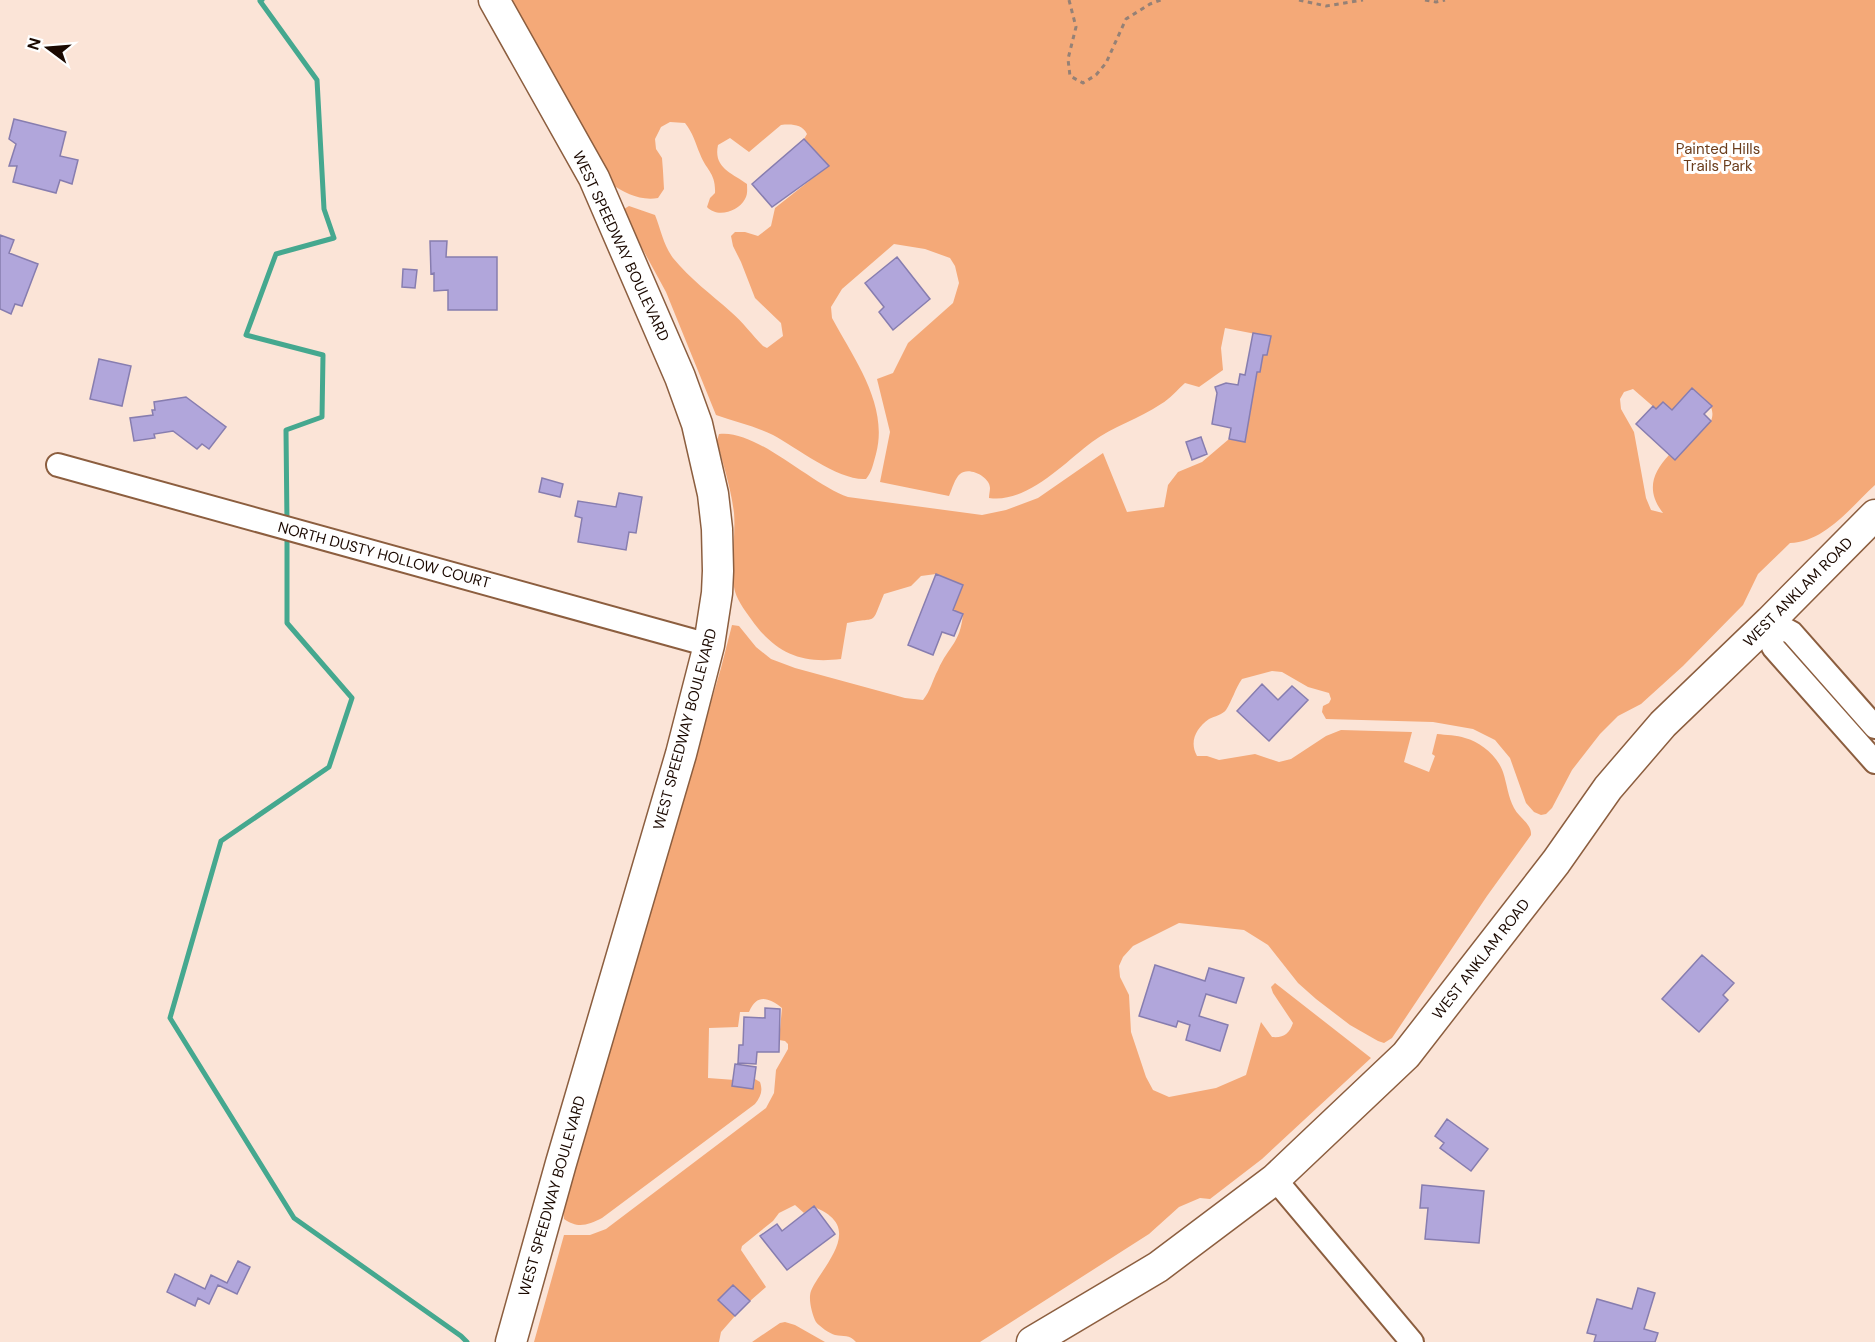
<svg xmlns="http://www.w3.org/2000/svg" width="1875" height="1342" font-family="'DM Sans',sans-serif">
<style>
.green{fill:#f4a978;fill-rule:evenodd}
.lines{fill:none;stroke-linecap:round;stroke-linejoin:round}
.stream{stroke:#45a88f;stroke-width:5}
.building{fill:#b1a6db;stroke:#877daf;stroke-width:1.5}
.minor-casing{stroke:#8c5e3f;stroke-width:26}
.major-casing{stroke:#8c5e3f;stroke-width:33}
.path{stroke:#958176;stroke-width:3;stroke-dasharray:4.5 4.5;stroke-linecap:butt}
.minor{stroke:#fff;stroke-width:22}
.major{stroke:#fff;stroke-width:30}
.labels{text-anchor:middle;dominant-baseline:central;stroke-width:6;stroke-linejoin:round;paint-order:stroke}
.park-label{font-size:15px;fill:#6b3d1c;stroke:#fff}
.street-label{font-size:15px;fill:#1b0901;stroke:#fff}
</style>
<rect width="100%" height="100%" fill="#fbe4d7"/>
<path class="green" d="M511 0H1875V485C1851 507 1825 542 1790 543L1758 574 1743 605 1683 666 1641 704 1618 716 1600 734 1572 770 1552 808 1546 814 1541 815 1534 812 1526 803 1510 758 1495 740 1473 729 1433 722 1326 719 1322 712 1323 706 1329 703 1331 699 1329 693 1308 687 1282 672 1272 671 1242 679C1235 689 1232 701 1226 710 1222 715 1215 716 1209 719 1196 728 1189 742 1197 756H1207L1219 760 1255 754 1279 762 1291 759 1326 736 1341 730 1412 732 1404 762 1429 772 1435 756 1432 754 1437 734C1446 735 1457 735 1465 738 1481 742 1498 757 1503 772 1507 784 1508 797 1514 808 1519 818 1532 824 1531 835L1487 896 1392 1038 1384 1043 1378 1041 1350 1025 1316 999 1298 983 1268 945 1244 930 1179 923 1133 946 1123 957 1119 966 1120 977 1129 995 1131 1032 1146 1077 1153 1090 1169 1097 1216 1088 1246 1075 1261 1022 1272 1037C1284 1038 1289 1034 1293 1023L1273 993 1271 987 1275 983 1371 1058 1262 1159 1210 1199 1200 1198 1179 1207 1149 1234 980 1342H856C849 1334 844 1337 835 1335 830 1334 819 1326 816 1322 812 1314 808 1299 811 1291 819 1271 856 1237 830 1216 826 1212 819 1209 814 1207L804 1213 795 1205 779 1213 773 1221 742 1246 741 1250 766 1287 750 1301 733 1285 719 1300 735 1316 721 1332 719 1342H534L564 1235H590L606 1229 766 1108 774 1093 776 1070 788 1049V1044L785 1041 779 1040 782 1008C769 998 757 993 749 1012H740L738 1027 709 1028 708 1078 735 1080 734 1086 754 1087 755 1079 760 1082C763 1091 761 1096 755 1104L602 1218C588 1225 578 1229 564 1219L563 1208 721 668 732 625 739 626 756 647 771 659 795 668 905 698 923 700C931 690 932 681 938 670 949 645 960 644 963 614L953 610 963 585 936 574 921 576 911 586 884 594C870 627 880 616 847 623L841 659C800 664 775 653 751 619 744 609 736 599 734 587 730 562 736 537 734 513 731 488 723 464 717 441L719 434C757 429 810 484 848 497L982 515 1006 510 1038 498 1103 453 1127 512 1164 507 1168 485 1178 472 1202 462 1229 439 1245 442 1257 372H1260L1263 355H1267L1271 337 1225 328 1221 348 1223 370 1199 387 1185 383C1177 390 1170 399 1161 404 1139 419 1113 426 1092 442 1065 462 1027 504 989 498 989 494 990 491 990 488 990 477 969 466 960 474 955 478 952 489 949 496L880 482 890 432 877 379 893 373 908 343 953 303 959 283 955 266 950 258 925 249 894 244 842 289 831 307 832 318C854 359 889 405 876 454 873 464 872 472 866 479 839 481 797 448 773 435 755 426 735 422 716 415L666 292 624 215V209L629 206 655 215C661 230 663 244 673 258 690 279 711 294 731 312 743 322 752 335 763 346L767 348 783 336 781 323 755 298 741 262 733 246 731 236 735 232H745L758 236 771 226 775 208 828 166 804 139 807 134C802 124 791 124 781 125L749 152 730 138 718 145C713 168 732 173 747 184 747 189 748 194 745 199 738 212 717 218 707 207L710 198 715 193C716 173 706 170 700 154 695 142 693 133 685 123L670 122 661 127 655 139 656 149 662 158 663 171 664 189 658 198C640 201 625 193 611 184ZM1692 388C1703 398 1717 405 1711 421L1675 460 1669 455C1652 473 1646 491 1663 513L1651 510 1646 498 1634 432 1621 409 1620 399 1624 392 1633 389 1656 409 1663 402 1672 410Z
M785 1322 795 1325 825 1342H752L780 1323Z"/>
<g class="lines">
<path class="stream" d="M262 0 260 1 317 80 324 209 334 238 276 254 246 335 323 355 322 417 286 430 287 524
M287 533V623L352 698 329 767 221 841 170 1018 294 1218 461 1336 467 1342"/>
</g>
<path class="building" d="M14 119 66 132 60 156 78 160 72 184 60 180 56 193 13 182 17 166H9L16 144 9 139Z
M804 139 829 166 772 207 752 184Z
M0 235 14 240 9 253 38 264 22 306 15 304 11 314 0 309Z
M430 241H447L446 257H497V310H448V290L434 291V273L431 274Z
M897 257 930 299 893 330 879 312 884 307 865 283Z
M403 269 417 270 415 288 402 287Z
M1253 333 1271 336 1267 355H1263L1260 372H1257L1245 442 1229 439 1231 428 1212 424 1217 393 1215 387 1226 383 1238 385 1240 374 1245 375Z
M99 359 131 366 122 406 90 399Z
M1692 388 1712 406 1704 414 1711 421 1675 460 1636 424 1653 406 1656 409 1663 402 1672 410Z
M186 397 226 427 209 449 202 444 197 449 173 431 154 434 155 438 134 441 130 418 153 415 152 410H155L154 402Z
M1201 437 1207 454 1192 460 1186 442Z
M542 478 563 484 560 497 539 492Z
M619 493 642 497 636 533 629 532 626 550 578 542 582 518 575 516 578 501 616 507Z
M936 574 963 585 953 610 963 614 954 636 942 632 933 655 908 645Z
M1262 684 1278 700 1292 686 1308 700 1269 741 1237 711Z
M1702 955 1734 983 1723 995 1728 1000 1699 1032 1662 999Z
M1155 965 1205 981 1209 968 1244 978 1236 1003 1206 994 1199 1016 1228 1025 1220 1051 1186 1040 1190 1025 1178 1021 1176 1027 1139 1016Z
M765 1008 780 1009 779 1052H757L756 1064 738 1063 739 1045H743L744 1017 765 1018Z
M735 1064 756 1067 753 1089 732 1086Z
M1447 1119 1488 1149 1471 1171 1440 1148 1444 1143 1435 1136Z
M1422 1185 1484 1191 1479 1243 1425 1239 1428 1208H1420Z
M814 1206 835 1234 787 1270 760 1236 777 1224 782 1231Z
M238 1261 250 1267 237 1294 218 1285 209 1304 198 1298 195 1306 167 1292 175 1274 205 1289 211 1275 227 1283Z
M733 1285 750 1301 735 1316 718 1300Z
M1638 1288 1655 1293 1644 1329 1658 1333 1655 1342H1594L1596 1335 1587 1333 1597 1299 1632 1309Z"/>
<g class="lines">
<g class="minor-casing">
<path id="minor" d="M58 465 709 645
M1770 621 1773 647 1875 762
M1770 621 1792 633 1875 727
M1275 1179 1412 1342"/>
</g>
<g class="major-casing">
<path id="major" d="M494 0 594 178 680 377 697 424 713 494 717 529 718 571 717 593 709 645 681 754 561 1163 511 1342
M1032 1342 1158 1267 1275 1179 1406 1055 1556 862 1608 788 1663 724 1770 621 1875 515"/>
</g>
<path class="path" d="M1069 0 1076 27 1068 59 1070 76 1083 83 1096 75 1106 63 1126 19 1150 4 1161 0
M1299 0 1326 6 1363 0
M1425 0 1436 2 1445 0"/>
<use href="#minor" class="minor"/>
<use href="#major" class="major"/>
</g>
<g class="labels">
<g class="park-label">
<text x="1718" y="149">Painted Hills<tspan x="1718" dy="17">Trails Park</tspan></text>
</g>
<g class="street-label">
<text transform="translate(621 246) rotate(65)">WEST SPEEDWAY BOULEVARD</text>
<text transform="translate(384 555) rotate(15)">NORTH DUSTY HOLLOW COURT</text>
<text transform="translate(1798 592) rotate(-45)">WEST ANKLAM ROAD</text>
<text transform="translate(685 729) rotate(-75)">WEST SPEEDWAY BOULEVARD</text>
<text transform="translate(1481 959) rotate(-52)">WEST ANKLAM ROAD</text>
<text transform="translate(552 1196) rotate(-74)">WEST SPEEDWAY BOULEVARD</text>
</g>
</g>
<g transform="translate(48 48) rotate(286)" stroke="#ffffff" stroke-width="4.5" paint-order="stroke">
<path d="M0-4.5L10 22L0 15L-10 22Z" fill="#1b0901"/>
<text y="-9" font-size="16" font-weight="bold" text-anchor="middle" fill="#1b0901">N</text>
</g>
</svg>
